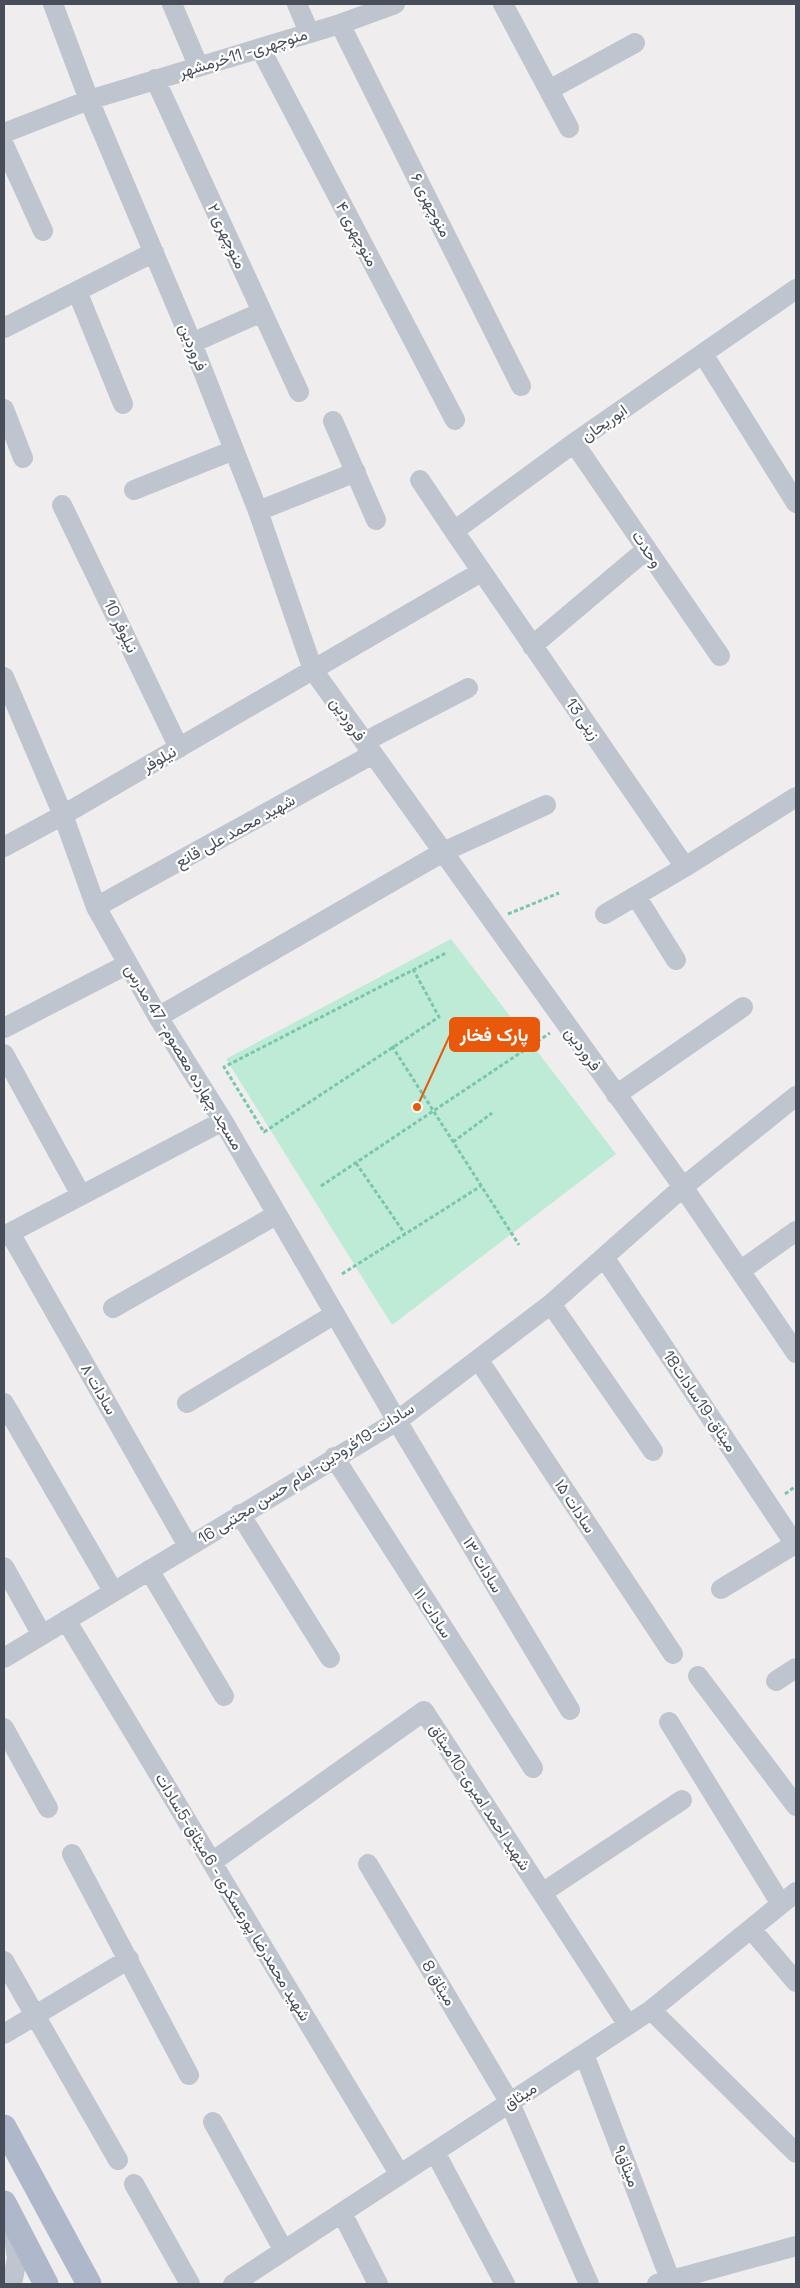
<svg xmlns="http://www.w3.org/2000/svg" width="800" height="2288" font-family="'Space Grotesk',Vazirmatn,sans-serif">
<style>
.green{fill:#beebd6}
.lines{fill:none;stroke-linecap:round;stroke-linejoin:round}
.path{stroke:#79c6ac;stroke-width:3;stroke-dasharray:4 2.5;stroke-linecap:butt}
.minor{stroke:#bfc5ce;stroke-width:20}
.major{stroke:#aeb8ca;stroke-width:25}
.labels{text-anchor:middle;dominant-baseline:central;stroke-width:4.5;stroke-linejoin:round;paint-order:stroke}
.street-label{font-size:16px;fill:#474d59;stroke:#fff}
.leader{fill:none;stroke:#e8590c;stroke-width:2}
.callout-dot{fill:#e8590c;stroke:#fff;stroke-width:2}
.callout{fill:#e8590c;stroke:#e8590c;stroke-width:2}
.callout-label{font-size:18px;text-anchor:middle;font-weight:bold;fill:#fff}
</style>
<rect width="100%" height="100%" fill="#efeded"/>
<path class="green" d="M451 939 616 1154 392 1325 226 1059Z"/>
<g class="lines">
<path class="path" d="M508 914 559 893
M413 969 439 1017 264 1132 224 1067 446 953
M392 1046 519 1245
M453 1142 492 1113
M356 1163 405 1234
M321 1186 550 1033
M342 1274 481 1186
M785 1494 796 1486"/>
<path class="minor" d="M53 4 89 100 192 343 258 511 313 670 683 1187 796 1353
M172 4 198 65
M297 4 309 32
M503 4 569 128
M340 24 521 386
M260 48 455 420
M155 79 299 392
M549 90 635 43
M4 133 89 100 340 24 395 4
M4 145 43 231
M77 291 123 404
M4 328 154 252
M192 343 262 312
M703 354 796 503
M4 409 23 458
M333 421 376 520
M574 443 720 656
M420 480 454 531
M134 490 234 450
M62 505 179 748
M258 511 356 472
M532 646 647 549
M4 677 63 815 96 907 158 1017 223 1121 397 1421 570 1710
M364 742 468 688
M4 847 63 815 481 572
M685 867 454 531 574 443 796 289
M636 896 676 960
M96 907 373 754
M605 914 685 867 796 797
M158 1017 443 852 546 805
M4 1028 128 964
M4 1054 81 1195
M616 1095 743 1007
M10 1233 188 1546
M4 1236 223 1121
M604 1257 796 1546
M740 1271 796 1231
M551 1304 653 1451
M113 1308 276 1215
M478 1359 673 1654
M4 1403 113 1591
M187 1403 335 1314
M334 1457 533 1768
M240 1514 330 1658
M4 1567 42 1635
M149 1570 224 1696
M721 1589 795 1544
M66 1620 400 2175
M4 1658 397 1421 551 1304 683 1187 796 1096
M698 1676 796 1806
M776 1681 796 1668
M669 1722 781 1904
M4 1728 48 1808
M72 1854 189 2075
M212 1862 424 1711 628 2025
M368 1864 510 2103 589 2284
M542 1893 682 1800
M751 1929 796 1982
M4 1961 118 2160
M651 2010 796 2153
M4 2034 129 1959
M584 2054 670 2279
M213 2122 284 2251
M435 2152 505 2284
M134 2184 190 2284
M342 2213 378 2284
M12 2284 17 2258 13 2230
M233 2284 651 2010 796 1892
M657 2284 796 2246"/>
<path class="major" d="M4 2127 89 2284
M4 2203 46 2284"/>
</g>
<g class="labels">
<g class="street-label">
<text transform="translate(243 53) rotate(-17)">منوچهری- 11خرمشهر</text>
<text transform="translate(431 205) rotate(63)">منوچهری ۶</text>
<text transform="translate(357 234) rotate(62)">منوچهری ۴</text>
<text transform="translate(227 236) rotate(65)">منوچهری ۲</text>
<text transform="translate(193 347) rotate(68)">فروردین</text>
<text transform="translate(604 423) rotate(-35)">ابوریحان</text>
<text transform="translate(647 549) rotate(56)">وحدت</text>
<text transform="translate(121 626) rotate(64)">نیلوفر 10</text>
<text transform="translate(348 719) rotate(55)">فروردین</text>
<text transform="translate(583 719) rotate(55)">زینی 13</text>
<text transform="translate(159 759) rotate(-30)">نیلوفر</text>
<text transform="translate(235 831) rotate(-29)">شهید محمد علی قانع</text>
<text transform="translate(583 1049) rotate(54)">فروردین</text>
<text transform="translate(184 1057) rotate(59)">مسجد چهارده معصوم- 47 مدرس</text>
<text transform="translate(99 1389) rotate(60)">سادات ۸</text>
<text transform="translate(700 1401) rotate(56)">18میثاق-19سادات</text>
<text transform="translate(306 1473) rotate(-32)">سادات-19فرودین-امام حسن مجتبی 16</text>
<text transform="translate(575 1506) rotate(57)">سادات ۱۵</text>
<text transform="translate(483 1565) rotate(59)">سادات ۱۳</text>
<text transform="translate(433 1613) rotate(57)">سادات ۱۱</text>
<text transform="translate(480 1797) rotate(57)">شهید احمد امیری-10میثاق</text>
<text transform="translate(233 1897) rotate(59)">شهید محمدرضا پورعسکری - 6میثاق-5سادات</text>
<text transform="translate(439 1983) rotate(59)">میثاق 8</text>
<text transform="translate(520 2096) rotate(-33)">میثاق</text>
<text transform="translate(627 2166) rotate(69)">میثاق۹</text>
</g>
</g>
<path class="leader" d="M417 1107L450 1035"/>
<circle class="callout-dot" cx="417" cy="1107" r="5"/>
<rect class="callout" x="450" y="1018" width="89" height="33" rx="5"/>
<g class="callout-label">
<text x="494" y="1041">پارک فخار</text>
</g>
<rect width="800" height="2288" fill="none" stroke="#474d59" stroke-width="10"/>
</svg>
